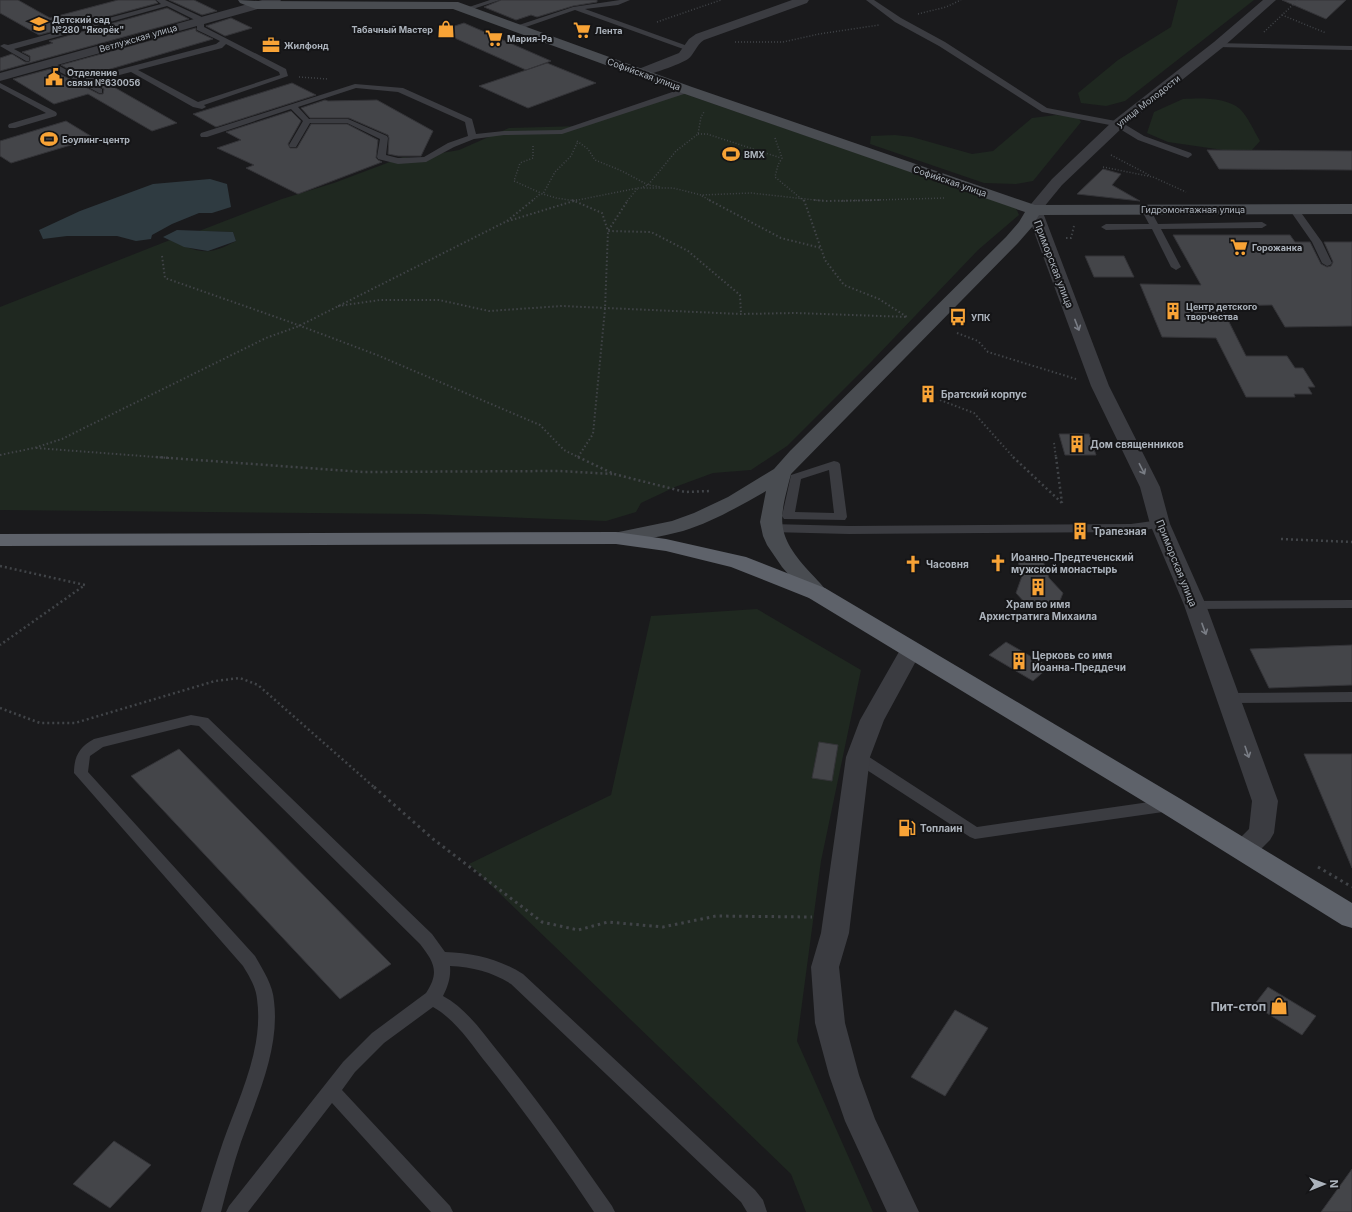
<svg xmlns="http://www.w3.org/2000/svg" width="1352" height="1212" font-family="Inter,sans-serif">
<style>
.green{fill:#1f2820}
.water{fill:#2f3b41}
.building{fill:#444549;stroke:#343438}
.lines{fill:none;stroke-linecap:round;stroke-linejoin:round}
.path-far3{stroke:#414448;stroke-width:1.5;stroke-dasharray:1 2;stroke-linecap:butt}
.path-far2{stroke:#414448;stroke-width:2;stroke-dasharray:1.5 2.5;stroke-linecap:butt}
.path-far1{stroke:#414448;stroke-width:2.5;stroke-dasharray:2 3;stroke-linecap:butt}
.path{stroke:#414448;stroke-width:3;stroke-dasharray:2.5 4;stroke-linecap:butt}
.service{fill:#3b3c41;fill-rule:evenodd}
.minor{fill:#3b3c41;fill-rule:evenodd}
.tertiary{fill:#3b3c41;fill-rule:evenodd}
.secondary{fill:#494c51;fill-rule:evenodd}
.trunk{fill:#5e626a;fill-rule:evenodd}
.oneway{stroke:#797d85}
.labels{text-anchor:middle;dominant-baseline:central;stroke-width:4;stroke-linejoin:round;paint-order:stroke}
.far-poi-label{font-size:9px;font-weight:bold;fill:#acb3bc;stroke:#151517;text-anchor:start}
.far-street-label{font-size:9px;fill:#acb3bc;stroke:#151517}
.street-label{font-size:10px;fill:#acb3bc;stroke:#151517}
.poi-label{font-size:10px;font-weight:bold;fill:#acb3bc;stroke:#151517;text-anchor:start}
.near-poi-label{font-size:12px;font-weight:bold;fill:#acb3bc;stroke:#151517;text-anchor:end}
</style>
<rect width="100%" height="100%" fill="#1a1a1c"/>
<path class="green" d="M1178 0H1254L1125 101 1106 106 1081 103 1078 93 1118 60 1171 27Z
M682 93 1016 208 1019 215 978 250 872 361 787 446 751 470 713 473 675 487 641 503 636 512 606 521 424 514 0 510V307L170 240C180 245 199 253 210 251 219 250 228 245 236 241L233 232 199 231 282 199 334 183 403 157 422 160 436 154 459 150 509 128 582 126Z
M1183 99C1201 98 1226 97 1240 109 1248 117 1254 131 1260 141L1252 150 1230 151 1168 142 1147 133 1154 112Z
M1056 115 1078 117 1081 122 1033 181 1016 184 984 183 870 144 871 136 895 135 912 137 972 154 993 151 1032 118Z
M757 609 861 670 821 861 797 1041 873 1212H806L791 1174 469 864 611 795 651 616Z"/>
<path class="water" d="M210 179 227 184 231 207 212 213H199L172 224 152 235 151 239 136 241 117 236H67L43 239 39 230 80 211 153 184Z
M177 230 233 232 236 241 208 251 184 247 163 237Z"/>
<path class="building" d="M0 0H18L50 18 118 0H155L158 3 39 35 0 13Z
M169 0H194L217 11 202 15Z
M501 0H597V2L573 6 537 17 531 15 516 20 484 7Z
M1282 0H1346L1326 19Z
M167 8 189 19 0 71V58L12 54 25 62H29L30 61V56L22 52 53 43 49 41Z
M231 18 252 28 225 36 206 26Z
M464 23 551 61 526 70 439 31Z
M196 28V31L213 39 83 77 61 65Z
M547 63 596 83 528 108 479 86Z
M50 69 99 94H103L104 89 93 83 116 78 124 82 112 86 177 123 152 131 88 94 54 104 13 79Z
M292 83 316 95 216 127 193 114Z
M325 100 328 101 377 100 433 131 421 156H398L388 154 389 138 388 135 349 118H310L301 108Z
M291 111 301 121 288 144 290 148H297L311 124H347L378 140 376 158 378 160 382 162 298 194 246 168 254 165 217 148 241 140 226 132Z
M66 121 94 138 11 163 0 156V141Z
M1207 150 1352 151V170L1219 169Z
M1103 169 1121 174 1112 185 1140 201 1077 194Z
M1173 235H1290L1295 242H1310L1321 264 1327 267 1331 266 1333 262 1324 242H1352V326L1285 327 1272 305 1221 306 1246 356H1287L1295 368H1303L1315 387H1308L1312 394H1294L1295 397H1246L1216 338 1162 337 1140 284 1201 285Z
M1085 256H1124L1134 277H1094Z
M1059 434H1089L1096 455H1065Z
M1017 558H1042L1049 578 1063 593 1059 603 1044 608 1026 604 1016 593 1022 576Z
M1006 642 1049 667 1033 681 989 655Z
M1352 645V685L1269 688 1250 649Z
M819 742 838 745 832 781 812 778Z
M179 749 391 964 340 999 131 776Z
M1304 754H1352V868Z
M1268 987 1316 1016 1302 1035 1254 1005Z
M955 1010 988 1028 945 1096 911 1077Z
M114 1141 151 1165 110 1208 73 1184Z
M1352 1169V1212H1321Z"/>
<g class="lines">
<path class="path-far3" d="M918 14 946 7 961 0
M1282 15 1326 33
M657 22 721 0
M1264 32 1298 0
M735 42H783L819 34 879 25
M299 77 328 79
M698 134H707L781 158
M775 138 782 158 778 165 775 177 804 201
M577 141 588 149 595 160 622 171 648 185 661 187
M533 146V158L520 163 514 181 543 194 556 198 576 201
M1111 155 1149 175
M1103 167 1153 177 1186 192
M643 187 648 185 676 151 698 134 701 117 704 112
M702 196 711 201
M532 201 540 194H543L555 172 571 156 578 141
M573 201 638 188H673L701 195 751 193 824 201
M627 201 638 188
M841 201 945 198"/>
<path class="path-far2" d="M572 200 602 213 608 231 651 232 688 251 740 295 741 314
M709 200 781 238 821 248
M804 200 825 260 844 285 879 299 907 317
M814 200 827 201 880 200
M507 221 533 200
M1066 238H1071L1074 226
M162 256 165 278 290 322 377 355 540 425 564 450 580 458
M338 306 380 300H439L489 311 562 306 741 314 796 313 908 317
M957 333 978 341 988 352 1076 379
M940 400 974 413 1014 458
M1054 443 1056 458
M36 448 169 458
M0 455 34 448 62 439 266 338 299 326 505 222 577 200
M578 457 593 434 605 309 608 231 628 200"/>
<path class="path-far1" d="M156 457 363 472 560 471 612 474
M578 457 614 474 685 492 711 491
M1013 457 1062 503
M1056 457 1062 503
M1281 539 1352 542
M0 566 85 585 0 645
M0 708 40 723H75L215 681 240 678 258 685 375 788"/>
<path class="path" d="M374 787 433 839 542 922 578 930 608 922 663 927 716 916 812 917
M1318 867 1352 887"/>
<path class="service" d="M156 0H165L204 18V27L286 69 288 76 204 105 206 107 202 109 193 107 131 72 89 83 102 89V93H99L45 64 49 62H52L83 79 216 44 220 41 197 30V21L167 6 14 49 29 57V61H26L0 46 4 44 8 45 161 4ZM226 44 279 72 280 75 198 102 138 70 222 48Z
M490 0H500L467 11 463 9Z
M620 0H630L618 5 585 9 693 48 689 50H686L575 10 520 29H517L513 27 573 7Z
M866 0H874L901 18 945 42 1047 108 1121 122 1144 136 1191 153 1192 155 1188 158 1185 157 1138 140 1115 126 1042 112 939 46 895 22Z
M1215 43 1352 46V50L1218 47H1215Z
M0 83 56 112 57 114 56 116 15 128H9L8 126 9 124 46 113 0 88Z
M355 84 403 88 472 119 476 134 504 131 561 130 684 88H690L691 90 690 92 562 134 504 135 474 139 454 147 426 162 398 164 378 159 377 157 380 139 347 123H310L296 147H290L289 145 303 121 291 109 207 137H201L200 135 201 133ZM356 88 398 92 465 122 468 136 448 143 424 157 398 158 386 155 388 138 387 136 348 119H309L298 107Z
M1146 206 1149 207 1158 224 1262 222 1267 225 1262 228 1161 229 1181 267 1176 270 1171 267 1152 229 1106 230 1101 227 1106 224H1149L1141 209Z
M1294 206 1297 207 1322 242 1332 263 1330 265 1327 266 1322 263 1312 242 1289 209Z
M834 461 838 462 840 464 847 517 845 520 784 519 782 516 791 475ZM829 470 834 513 795 512 801 479Z
M1160 520 1164 521 1166 524 1164 527 1131 532 849 534 771 532 767 531 765 528 767 525 771 524 849 526 1131 524Z
M1352 600V608L1195 609 1190 608 1189 605 1190 602 1195 601Z
M1352 692V702L1229 703 1224 701 1222 698 1224 695 1229 693Z
M191 715 208 718 432 934 445 952C474 953 499 959 523 974L755 1190 763 1200 767 1212H747L741 1202 511 984C492 972 473 967 450 966 451 977 448 986 443 996 467 1009 483 1033 500 1054 540 1103 576 1154 612 1206L615 1212H594C560 1161 525 1112 487 1064 471 1044 456 1020 433 1007L384 1043 355 1072 342 1090 450 1206 453 1212H431L332 1103 248 1212H226L229 1206 343 1062 372 1033 426 993C440 972 434 962 420 944L199 726 191 725 103 747 90 756 88 772 255 956C263 970 273 985 274 1001 280 1049 257 1097 241 1142 233 1165 227 1189 221 1212H201C208 1189 215 1165 223 1142 239 1097 264 1048 257 999 256 987 249 976 243 966L74 773C74 757 79 747 94 739Z
M858 752 863 753 977 827 1170 799 1175 801 1177 805 1175 809 1170 811 975 839 970 837 853 761 851 757 853 753Z"/>
<path class="minor" d="M792 0H809L807 3 704 40C696 45 694 55 688 59 681 64 643 78 636 76L634 73 636 70 679 53 689 39 696 34Z
M1034 205 1039 207 1042 210 1109 386 1160 487 1170 524 1206 605 1278 801 1274 833 1270 840 1253 857 1244 860 1235 857 1231 850 1235 843 1249 829 1252 801 1184 605 1150 524 1140 487 1091 386 1026 210 1029 207Z
M911 642 919 645 922 650 884 720 870 757 849 933 839 967 845 1023 859 1075 875 1119 919 1212H887L845 1121 829 1075 815 1023 811 967 821 933 846 757 860 720 900 650 903 645Z"/>
<path class="tertiary" d="M262 0H281L279 3 0 81V73Z
M1263 0H1276L1222 48 1123 127 1062 185 1039 213 1034 215 1029 213 1026 210 1052 179 1113 121 1214 42Z"/>
<path class="secondary" d="M238 0 258 1 458 2 692 87 1035 205 1352 204V214L1039 215 1032 227 1018 243 791 474C780 517 774 532 806 568 813 576 822 584 828 593L825 598 817 600 809 598 782 567 767 545 763 536 760 522 766 491C740 506 712 522 683 531 661 537 638 540 616 544L609 542 606 538 609 534 672 521 694 513 728 497 774 469 790 451 1006 237 1019 222 1025 212 682 93 453 9H256L240 3Z"/>
<path class="trunk" d="M616 532 666 539 746 557 825 588 1179 798 1352 903V928L1342 925 1161 812 809 598 731 567 666 551 616 544 0 546V534Z"/>
</g>
<defs><path id="oneway-shaft" d="M-6 0H5M1.5-3L5.5 0L1.5 3" fill="none" stroke-width="1.6" stroke-linecap="round" stroke-linejoin="round"/></defs>
<g class="oneway">
<use href="#oneway-shaft" transform="translate(1077 325) rotate(69)"/>
<use href="#oneway-shaft" transform="translate(1142 469) rotate(63)"/>
<use href="#oneway-shaft" transform="translate(1204 629) rotate(70)"/>
<use href="#oneway-shaft" transform="translate(1247 752) rotate(71)"/>
</g>
<defs>
<g id="school-bare" transform="scale(1.38)"><path d="M0-5L7-2L0 1L-7-2ZM-4 1L0 2.5L4 1V4Q0 6-4 4Z" fill="#f8a336" stroke="#151517" stroke-width="2.5" paint-order="stroke"/></g>
<g id="shop-bare" transform="scale(1.38)"><path d="M-5-2.5h2.3a2.7 3.5 0 0 1 5.4 0H5L5.5 6h-11ZM-1.5-2.5h3a1.5 2.3 0 0 0-3 0Z" fill="#f8a336" stroke="#151517" stroke-width="2.5" paint-order="stroke"/></g>
<g id="supermarket-bare" transform="scale(1.38)"><path d="M-6-5.5h2.5l.6 2H6L4.5 2H-2.5L-4.4-4H-6ZM-1.5 3.2a1.3 1.3 0 1 0 .1 0ZM3 3.2a1.3 1.3 0 1 0 .1 0Z" fill="#f8a336" stroke="#151517" stroke-width="2.5" paint-order="stroke"/></g>
<g id="office-bare" transform="scale(1.38)"><path d="M-6-3h4V-5.5h4V-3h4V5H-6ZM-1-4.5V-3h2v-1.5ZM-6 0V1H6V0Z" fill="#f8a336" stroke="#151517" stroke-width="2.5" paint-order="stroke"/></g>
<g id="civic-bare" transform="scale(1.38)"><path d="M-.6-6.5H3V-4.5H.6V-3L4-1V1h2V6H-6V1h2V-1L-.6-3ZM-1.2 2.5V6h2.4V2.5Z" fill="#f8a336" stroke="#151517" stroke-width="2.5" paint-order="stroke"/></g>
<g id="stadium-bare" transform="scale(1.38)"><path d="M0-5a6.5 5 0 1 0 0 10a6.5 5 0 1 0 0-10ZM-3.5-1.8h7v3.6h-7Z" fill="#f8a336" stroke="#151517" stroke-width="2.5" paint-order="stroke"/></g>
<g id="building-bare" transform="scale(1.38)"><path d="M-4-6H4V6H1V3H-1V6H-4ZM-2.5-4.3h1.7v1.8h-1.7ZM.8-4.3h1.7v1.8H.8ZM-2.5-1h1.7V.8h-1.7ZM.8-1h1.7V.8H.8Z" fill="#f8a336" stroke="#151517" stroke-width="2.5" paint-order="stroke"/></g>
<g id="bus-bare" transform="scale(1.38)"><path d="M-5-6H5V4H4V6H2V4H-2V6H-4V4H-5ZM-3.5-4V0h7V-4ZM-3.5 1.2v1.5H-2V1.2ZM2 1.2v1.5H3.5V1.2Z" fill="#f8a336" stroke="#151517" stroke-width="2.5" paint-order="stroke"/></g>
<g id="church-bare" transform="scale(1.38)"><path d="M-1.2-6h2.4v3.5h3.3v2.4h-3.3V6h-2.4V-.1h-3.3v-2.4h3.3Z" fill="#f8a336" stroke="#151517" stroke-width="2.5" paint-order="stroke"/></g>
<g id="fuel-bare" transform="scale(1.38)"><path d="M-5.5-6h7V0h2V4h1.3V-2.5L3-4.5l.8-.8L6-3V5H2.5V1h-1V6h-7ZM-4.2-4.7v3.2H.2V-4.7Z" fill="#f8a336" stroke="#151517" stroke-width="2.5" paint-order="stroke"/></g>
</defs>
<g fill-rule="evenodd">
<use href="#school-bare" x="39" y="24"/>
<use href="#shop-bare" x="446" y="29"/>
<use href="#supermarket-bare" x="582" y="30"/>
<use href="#supermarket-bare" x="494" y="38"/>
<use href="#office-bare" x="271" y="45"/>
<use href="#civic-bare" x="54" y="77"/>
<use href="#stadium-bare" x="49" y="139"/>
<use href="#stadium-bare" x="731" y="154"/>
<use href="#supermarket-bare" x="1239" y="247"/>
<use href="#building-bare" x="1173" y="311"/>
<use href="#bus-bare" x="958" y="317"/>
<use href="#building-bare" x="928" y="394"/>
<use href="#building-bare" x="1077" y="444"/>
<use href="#building-bare" x="1080" y="531"/>
<use href="#church-bare" x="998" y="563"/>
<use href="#church-bare" x="913" y="564"/>
<use href="#building-bare" x="1038" y="587"/>
<use href="#building-bare" x="1019" y="661"/>
<use href="#fuel-bare" x="907" y="828"/>
<use href="#shop-bare" x="1279" y="1006"/>
</g>
<g class="labels">
<g class="far-poi-label">
<text x="52" y="19">Детский сад<tspan x="52" dy="10">№280 "Якорёк"</tspan></text>
<text x="433" y="29" text-anchor="end">Табачный Мастер</text>
<text x="595" y="30">Лента</text>
<text x="507" y="38">Мария-Ра</text>
<text x="284" y="45">Жилфонд</text>
<text x="67" y="72">Отделение<tspan x="67" dy="10">связи №630056</tspan></text>
<text x="62" y="139">Боулинг-центр</text>
<text x="744" y="154">BMX</text>
<text x="1252" y="247">Горожанка</text>
<text x="1186" y="306">Центр детского<tspan x="1186" dy="10">творчества</tspan></text>
<text x="971" y="317">УПК</text>
</g>
<g class="far-street-label">
<text transform="translate(138 38) rotate(-16)">Ветлужская улица</text>
<text transform="translate(644 74) rotate(20)">Софийская улица</text>
<text transform="translate(1148 101) rotate(-38)">улица Молодости</text>
<text transform="translate(950 181) rotate(19)">Софийская улица</text>
<text x="1193" y="209">Гидромонтажная улица</text>
</g>
<g class="street-label">
<text transform="translate(1054 264) rotate(69)">Приморская улица</text>
<text transform="translate(1177 563) rotate(68)">Приморская улица</text>
</g>
<g class="poi-label">
<text x="941" y="394">Братский корпус</text>
<text x="1090" y="444">Дом священников</text>
<text x="1093" y="531">Трапезная</text>
<text x="1011" y="557">Иоанно-Предтеченский<tspan x="1011" dy="12">мужской монастырь</tspan></text>
<text x="926" y="564">Часовня</text>
<text x="1038" y="604" text-anchor="middle">Храм во имя<tspan x="1038" dy="12">Архистратига Михаила</tspan></text>
<text x="1032" y="655">Церковь со имя<tspan x="1032" dy="12">Иоанна-Преддечи</tspan></text>
<text x="920" y="828">Топлаин</text>
</g>
<g class="near-poi-label">
<text x="1266" y="1006">Пит-стоп</text>
</g>
</g>
<g transform="translate(1324 1184) rotate(89)" stroke="#151517" stroke-width="3" paint-order="stroke">
<path d="M0-3L7 15L0 10L-7 15Z" fill="#acb3bc"/>
<text y="-6" font-size="11" font-weight="bold" text-anchor="middle" fill="#acb3bc">N</text>
</g>
</svg>
